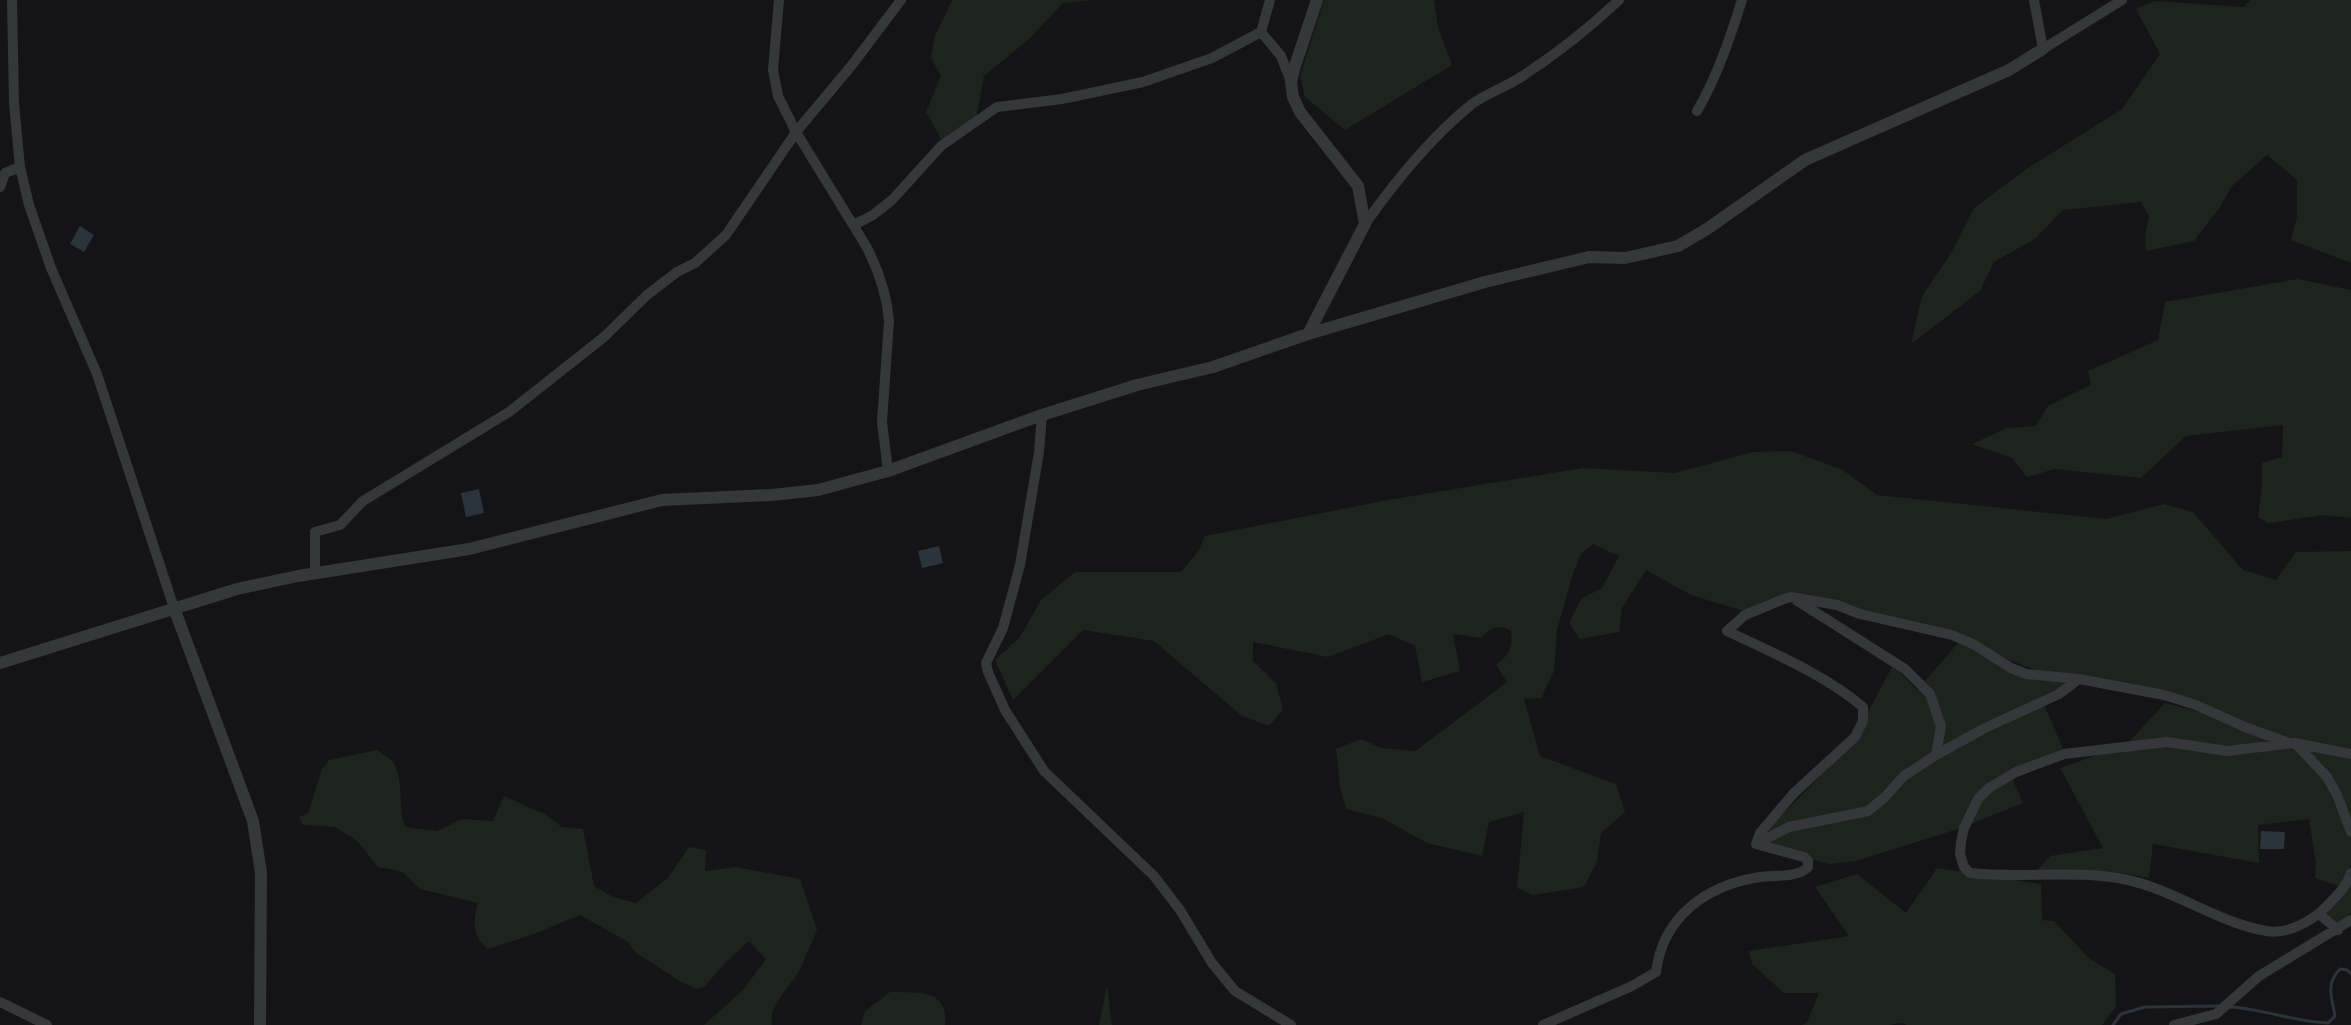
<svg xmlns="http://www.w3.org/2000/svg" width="2351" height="1025" font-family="Mulish,sans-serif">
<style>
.green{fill:#1c241d}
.water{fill:#2b343a}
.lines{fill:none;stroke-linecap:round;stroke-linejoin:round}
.stream{stroke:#2b343a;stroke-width:3}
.minor{stroke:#35373b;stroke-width:10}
.tertiary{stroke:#35373b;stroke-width:12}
</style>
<rect width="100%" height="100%" fill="#141416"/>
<path class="green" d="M952 0H1093L1063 3 1029 39 984 76 976 120 946 148 926 112 941 76 931 58 935 36Z
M1324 0H1434L1438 27 1452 65 1345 130 1305 97 1300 76Z
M2250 0H2351V263L2291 240 2297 217V180L2267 155 2232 186 2220 207 2194 241 2146 251 2145 236 2149 216 2141 202 2063 210 2036 238 1994 262 1980 291 1911 344 1922 296 1951 253 1974 208 2025 170 2122 109 2160 54 2136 9 2154 1 2244 7Z
M2298 279 2351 290V518L2324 515 2269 523 2258 517 2262 486V463L2282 457 2283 425 2186 436 2141 478 2055 469 2027 477 2012 458 1972 444 2007 428 2036 426 2048 406 2091 385 2088 371 2158 340 2165 302Z
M1791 451 1843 470 1877 495 2107 519 2164 504 2193 512 2243 570 2276 580 2296 552 2351 551V865L2339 886 2315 878 2316 864 2309 819 2258 825 2259 863 2153 844 2149 878 2117 872H2036L2050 856 2103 848 2060 768 2126 745 2165 703 2232 720 2188 698 2053 676 1970 646 2018 671 2072 684 2042 700 2063 748 2011 776 2023 803 1958 829 1856 861 1829 864 1756 844 1758 839 1861 735 1869 710 1893 665 1917 690 1959 642 1914 626 1802 599 1750 613 1691 595 1646 570 1622 608 1619 632 1580 639 1569 623 1581 599 1602 588 1619 556 1593 544 1581 554 1572 577 1557 630 1554 671 1541 698 1524 699 1540 756 1616 784 1625 812 1601 833 1597 862 1584 887 1533 895 1517 888 1524 812 1489 822 1482 856 1427 843 1382 818 1346 809 1340 787 1336 749 1361 739 1381 748 1415 751 1507 682 1496 665C1509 655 1513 648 1511 631 1497 623 1491 628 1481 638L1453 634 1460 671 1422 682 1415 646 1389 634 1328 657 1253 642V661L1276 683 1283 710 1269 726 1242 716 1154 641 1083 630 1013 700 995 660 1020 637 1041 600 1075 572H1181L1199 550 1205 536 1388 500 1583 468 1675 473 1753 452Z
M377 750C382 754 390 758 393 762 404 780 398 808 405 827L437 831 462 819 493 821 504 796 546 815 562 827 583 829 594 886 613 897 636 903 668 878 689 847 706 850 705 871 736 867 800 879 817 930C811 944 805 959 798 973 789 988 768 1006 772 1025H704L743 990 766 959 749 941 726 962 705 986 697 989 681 982 635 952 628 942 580 915 534 934 488 949C472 937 473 920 478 903L420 889 403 872 378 867 357 841 335 827 303 825 299 817 308 813 322 769 329 760Z
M1937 868 2041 884 2042 920 2054 921 2090 959 2115 974 2116 1006 2102 1025H1907L1902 1023 1889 1025H1802L1807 1022 1819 993H1784L1752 964 1749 951 1849 936 1815 887 1857 874 1906 913Z
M2351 875V913L2335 927 2324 918Z
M1107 986 1112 1025H1099Z
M890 992C916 993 949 988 945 1025H861L865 1011Z"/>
<path class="water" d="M80 226 94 235 84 252 70 244Z
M479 489 484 513 466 517 461 493Z
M939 546 943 563 922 568 918 551Z
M2261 831 2285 832 2284 849H2260Z"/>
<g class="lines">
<path class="stream" d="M2230 1007C2264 1009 2295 1022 2328 1023L2335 1016C2332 998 2325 984 2340 969L2347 970 2351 974
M2113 1025 2121 1014 2145 1007 2218 1006"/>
<path class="minor" d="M12 0 14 103 20 167 29 205 51 268 97 374 174 608
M779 0 773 70 778 96 796 132 866 246C878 269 887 295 889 321L882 422 888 471
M2034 0 2043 49 2122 0
M1261 32 1281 56 1291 82
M1697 111C1717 77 1730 38 1742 0
M0 187 5 173 20 167
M1365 224C1396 180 1430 138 1472 104 1487 93 1506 87 1521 77 1555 55 1589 28 1619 0
M854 225 873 215 892 200 941 146 997 107 1062 99 1143 82 1212 58 1261 32 1270 0
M1042 415 1039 452 1020 565 1003 628 986 663 988 672 1005 710 1044 771 1154 876 1180 910 1212 963 1235 991 1291 1025
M315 573V532L340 525 363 501 509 412 604 337 647 295 677 272 695 263 726 235 796 132 852 65 901 0
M1796 600 1905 669 1930 694 1941 726 1936 755
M2295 743 2327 777 2337 795 2351 832
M2351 754 2295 743 2227 751 2167 742 2064 754 2016 772 1989 788 1978 799 1964 828 1961 842 1960 854 1964 867 1970 873C2022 879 2077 869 2128 880 2176 891 2219 923 2266 931 2287 935 2312 921 2326 907 2336 896 2346 888 2351 873
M1756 844 1760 833 1794 793 1855 737 1863 721V707C1824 674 1773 653 1727 631L1745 615 1784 599 1791 597 1837 605 1860 614 1952 635 1973 644 2011 668 2026 674 2079 679 2164 695 2196 705 2245 727 2289 743
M1756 844 1789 827 1868 811 1884 798 1904 776 1936 755 1985 728 2059 694 2079 679
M2319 914 2338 930
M0 1002 47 1025
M1543 1025 1632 986 1656 972C1663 916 1707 885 1760 877 1775 875 1798 878 1808 867V861L1804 857 1756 844
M2174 1025 2216 1014 2259 976 2351 920"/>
<path class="tertiary" d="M1308 334 1365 224 1358 186 1300 112 1293 97 1291 82 1294 69 1317 0
M174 608 253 821 261 873 260 1025
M0 663 237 589 298 576 469 549 662 500 772 495 818 490 888 471 1042 415 1137 385 1213 367 1308 334 1485 282 1589 257 1625 258 1678 246 1707 229 1805 160 2009 70 2043 49"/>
</g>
</svg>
